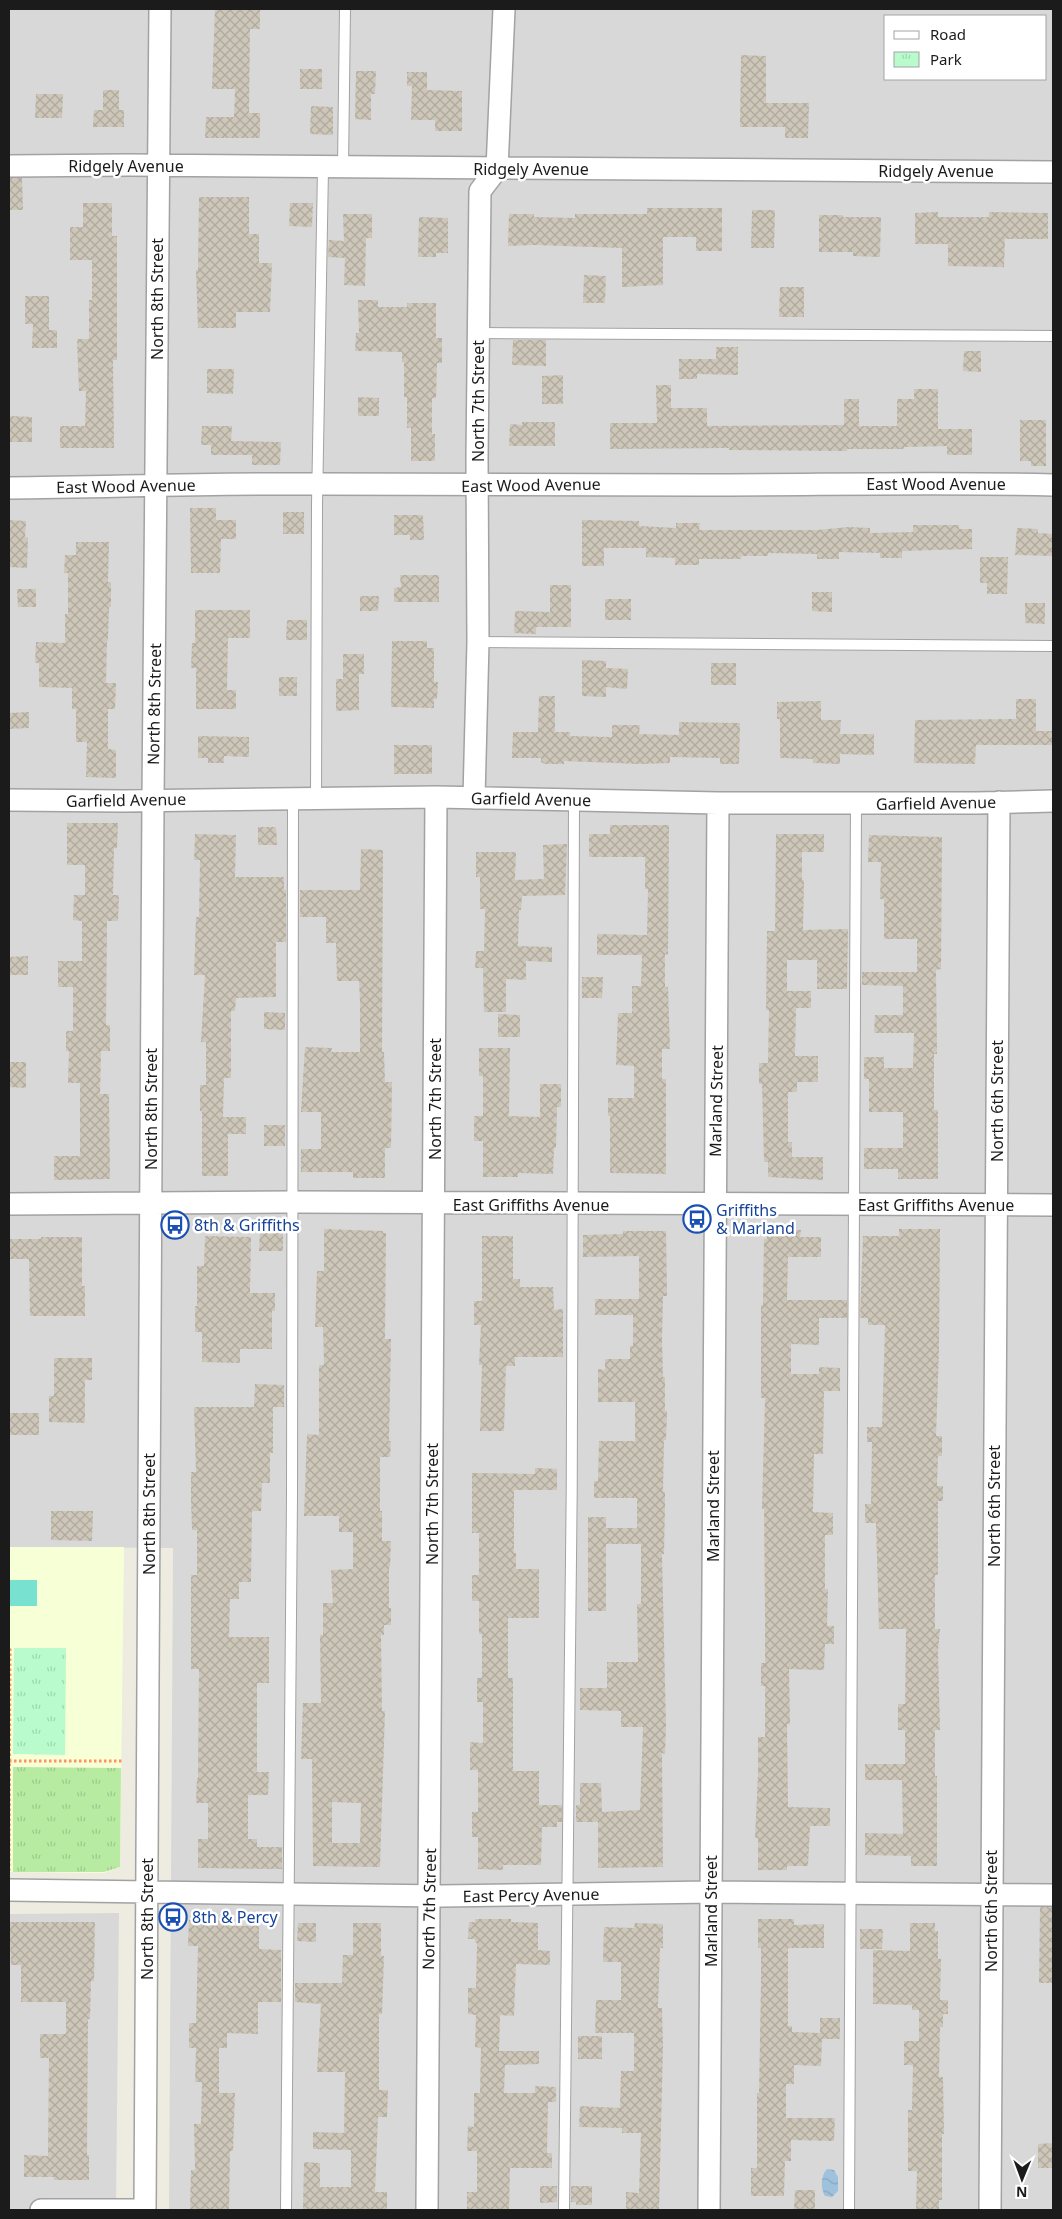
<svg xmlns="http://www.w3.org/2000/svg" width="1062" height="2219" font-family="'Noto Sans',sans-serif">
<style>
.residential{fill:#d9d8d8;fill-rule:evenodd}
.education{fill:#f7ffd7}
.grass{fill:url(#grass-tufts)}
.park{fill:url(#park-tufts)}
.pitch{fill:#79e1cf}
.water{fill:url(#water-waves)}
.building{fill:url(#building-cross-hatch);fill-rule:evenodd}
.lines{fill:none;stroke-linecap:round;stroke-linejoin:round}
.lane-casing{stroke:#a2a2a2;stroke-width:12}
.street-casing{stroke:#a2a2a2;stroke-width:24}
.path{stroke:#ff925f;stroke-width:3;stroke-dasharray:2.5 2.5;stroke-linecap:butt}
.lane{stroke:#fff;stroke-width:10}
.street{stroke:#fff;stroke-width:21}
.labels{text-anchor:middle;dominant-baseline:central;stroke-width:5;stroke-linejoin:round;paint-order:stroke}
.street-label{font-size:16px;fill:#1b1b1b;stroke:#fff}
.transit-label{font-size:16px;fill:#164399;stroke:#fff;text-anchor:start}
</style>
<defs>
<pattern id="grass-tufts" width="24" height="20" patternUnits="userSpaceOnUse" patternTransform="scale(1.25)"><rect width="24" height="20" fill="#b7eba2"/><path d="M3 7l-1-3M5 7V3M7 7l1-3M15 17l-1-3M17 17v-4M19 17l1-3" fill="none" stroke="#9dc98b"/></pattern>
<pattern id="park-tufts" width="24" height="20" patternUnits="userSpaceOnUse" patternTransform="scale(1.25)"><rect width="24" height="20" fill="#b9fbcc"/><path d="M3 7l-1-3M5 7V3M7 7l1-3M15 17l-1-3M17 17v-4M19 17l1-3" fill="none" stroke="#9ed7af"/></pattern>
<pattern id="water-waves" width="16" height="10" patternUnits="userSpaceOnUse" patternTransform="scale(1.25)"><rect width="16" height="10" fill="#9ec2de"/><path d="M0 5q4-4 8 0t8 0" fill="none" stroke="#88a6be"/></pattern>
<pattern id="building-cross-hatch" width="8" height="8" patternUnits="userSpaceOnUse" patternTransform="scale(1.25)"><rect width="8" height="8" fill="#cdc6b9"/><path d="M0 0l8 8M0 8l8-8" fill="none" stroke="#afaa9e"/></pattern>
</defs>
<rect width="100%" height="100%" fill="#eeece0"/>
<path class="residential" d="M9 9H1053V2210H169L173 1548 9 1547ZM886 16H1046V79H886Z
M119 1913 116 2210H9V1914Z"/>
<path class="education" d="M9 1547H124L120 1867 104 1873 9 1872Z"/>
<path class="grass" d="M13 1767 121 1768 120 1867 104 1872H13Z"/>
<path class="park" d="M14 1648H66L65 1755 13 1754Z"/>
<path class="pitch" d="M9 1580H37V1606H9Z"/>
<path class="water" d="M827 2169 834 2170 838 2177V2191L832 2197 825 2196C820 2188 821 2175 827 2169Z"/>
<path class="building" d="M215 9H260V29H250L249 113H260V138H205L206 117H234L235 89H212Z
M741 55 766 56V103H809L808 138H785V127H740Z
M300 69H322V89H300Z
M356 71H376L375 94H371V120L355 119Z
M407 72H427V90L462 91V131H435V120H411L412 86H407Z
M103 90H119V110H124V127H93L94 110H103Z
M36 94H63L62 118H35Z
M311 106 333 107V135L310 134Z
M9 178H22L23 210H9Z
M199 197H249V234H259V263H272L270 312H236V328H198L196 270H198Z
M83 203H112V236H117V360H113L114 448H60V426H85L86 391H79L77 339H89V300H92V260H70V227H83Z
M290 203H313L312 227 289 226Z
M647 208H722V251H696V237H663V285L622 287V248L534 245 508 246 509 214H534V217L575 218V214H647Z
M752 210H775L774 248H751Z
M938 212V217H989V212L1048 213V239H1005L1004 267 948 266V244H915V213Z
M343 214H372V238H366L365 286 344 285 345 258 328 257 329 240 344 241Z
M819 215H843V217H881L880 257 853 256V252H819Z
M419 217 448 218V253H436V257H418Z
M584 275 606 276 605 303H583Z
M780 287H804V317H779Z
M25 296H49V330H57V348H32L33 324H25Z
M358 300H378V307H407V303H436V338H442V363H437L436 398H432V434H435V461H411V428H407V397H404V362H402V352L355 351 356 333H359Z
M513 340H546V366L512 365Z
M716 347H738V375L697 374V379H679V359H716Z
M964 351H981V372L963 371Z
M207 369H234L233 394 207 393Z
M563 375V404H542V376Z
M656 385H671V408H707V426L844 425V399H859V426H897V399H914V389H938V429H972V455H947V446L904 447V449H847V451L729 450V448L610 449V423H657Z
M358 397 379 398V416H358Z
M9 416 32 417V442H9Z
M1020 420H1046V466H1031V461H1020Z
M522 422H555V446H509L510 424 522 425Z
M202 426H232L231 441 281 442 280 465H252V455H211V445H201Z
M190 508H216V520H236V539H221L220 573H191Z
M283 512H304V534H283Z
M394 515H423L424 540H410V535H394Z
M9 520 26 521 25 537 28 538 27 568 9 567Z
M582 520 639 521V526L676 528V523H700L699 530H817L849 527 870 528V533L913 532V525H959V529H972V549L902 551V558H880V553L839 552V559H817V554L768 553V556H741V559H699V565H675V558L646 557V548H604V566H582Z
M1017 528 1038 529V533L1053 534V556L1015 555Z
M76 542H109L108 582H111V607H109L108 641H107L106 683H116L115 709H108V749L116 750V778L86 777 87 742H76V709H72V688L39 687V663H35L36 642 65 643V614H68V573H64L65 555H76Z
M980 557H1008L1007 594H987V583H980Z
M400 575H439V602H394V588L401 587Z
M550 585H571V627H536V634L514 633 515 611 550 612Z
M17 589H36V607H18Z
M812 592H832V612L812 611Z
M360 596H379L378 611H360Z
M605 599H631V620H605Z
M1025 603H1045V624L1025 623Z
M195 610H250V638H228L227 690H236V709H196V668H191L192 643H195Z
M287 620H307V640H286Z
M392 641H427V648H434V682H438L437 699H434V708L391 707Z
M343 654H364V674H359V710L336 711V679H343Z
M582 660 606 661V668L628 669 627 689 606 687V697L582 696Z
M711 663H736V685H711Z
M279 677H297V696H279Z
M539 696H555V732H570V736L612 737V725H640L639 734 679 735V722L740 723 739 764H720V758L670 757V763L639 764 564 761V764H545L541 762V758H512L513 732H538Z
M1016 699H1036V731H1053V745H976L975 764 914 763 915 720 1016 719Z
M821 701V720H841L840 734H874V755L840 754V764L813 763V759L780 758V719H777V702Z
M29 712V728L9 729V713Z
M198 736 249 737V757L224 756V763H208V758H198Z
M394 745H432V774H394Z
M67 823H118L117 848H114L113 895H119L118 921H107L106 1025H110V1051H101L100 1094H109L110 1179 54 1180V1156H80V1083H68L69 1051H66V1031H73V987H58V961H82V921L73 920 74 895H85V865H67Z
M610 825H669L668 955 665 954V987H668L670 1049H662V1079H666V1174L610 1173V1116H608V1098H634V1066L616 1065 618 1013H632V986H641L642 955H597V934L647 935 648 889H645V857H589V834H610Z
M258 827H276L277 845H258Z
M195 834 236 835 235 877H284V890H286V942H276V997L236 998 235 1011H231V1078H224L223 1117H246V1134H228V1176H202V1111H200V1085H206V1042H201L205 975H194L196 917H199L200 860H194Z
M776 834H824V852H802V880H804L803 930 848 929 847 989H817V960H787V991H811V1008H796L795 1056H818V1082H797V1092H788V1142H792V1157H823V1180L768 1177V1162H764L762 1084H759V1063H768L769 1010H766L767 931H775Z
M869 835 942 837 941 969 936 970 937 1054H934V1110H938V1179H898V1169H864V1148H903V1112H869V1079H864V1057H884V1068H913L914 1033H874L875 1015H903V986L862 985V972H917V939H884V899H880L881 862H868Z
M567 844 565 895 522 896 521 910H519L518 946 552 947V962L526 961V980L506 979V1012H484L483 968H475L476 951H484L485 909H480V877H476V852H516L515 880 544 879 543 845Z
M361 849 383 850 382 1052H384L385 1082H392L391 1148H385V1178H353V1172H301V1149H321V1112H301L305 1047 332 1048 331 1052H360V1003L359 981H337L336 943H326V917H300V890H360Z
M28 956V975H9V957Z
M582 977H603L602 998H582Z
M264 1012 285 1013V1030L264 1029Z
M498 1014 520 1015V1037H498Z
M479 1048H510L509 1116 540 1117V1084H561V1107H557L556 1148H554L553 1174 518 1173V1177H483V1141H474V1116H483V1076H479Z
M9 1062H26V1088L9 1087Z
M264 1125H285V1146H264Z
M260 1229 283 1230V1251H259Z
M324 1229 383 1231V1233H386L385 1339H391L389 1441H391L390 1457H380V1511H382V1541H391L390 1567H389V1608H391V1625H384V1635H381L382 1711H385L380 1867 313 1866 312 1759H301L303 1703H321L320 1635H323V1603H333L331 1570 353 1569V1532H339V1516H304L307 1434 319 1435V1365H324L323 1327H315L317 1271H324ZM332 1802 361 1803 360 1843H332Z
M899 1229H940L939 1350 936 1436H942V1456H938L937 1486H943V1501H938V1575H935V1629H940L938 1652 940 1730H935V1776H937V1866H911V1856L865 1855V1833L903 1834 902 1780H865V1764H905V1730H898V1704H905L906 1629H879L876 1523H865V1504H871L872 1442H867V1427H882L885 1325H868V1318H860L863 1236H899Z
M767 1230H801L800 1237H821V1257H788L787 1300H847V1318H819V1345L791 1344V1374H819V1367L840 1368V1391H824L823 1454H814L813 1512 833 1513V1535H825V1589H828L827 1626H834V1644H825L824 1670 789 1669 790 1724H787L788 1807 830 1808V1826H810L808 1866H787V1870H758V1838H755L758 1774V1737H765V1686H761V1663H765V1620L764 1509H762L765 1398H761V1305H763L764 1239H767Z
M623 1231H666L667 1296H663L662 1339 663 1377H665V1411H667L666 1440H664L663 1492H665V1506L664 1554H662L666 1726 665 1754 662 1753 663 1867 598 1868V1822H576V1805H580V1783H601L602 1812 640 1810 643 1727H621V1711L580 1710V1688H607V1662H638L637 1604H641V1544H606V1611H588V1517H606V1528H637V1498H594V1481H598L599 1441H635V1402H598V1369L605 1370V1359H630V1346H633V1315H595V1299H639V1256L583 1257V1235L623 1234Z
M205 1236 251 1237 250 1293H275V1311H272V1349H240V1363L202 1362V1332H195V1306H197V1266H204Z
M482 1236H513V1279H520V1287H553L554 1310 563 1309V1357H515V1366H506L504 1431H480L482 1365H479L481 1325H474V1301H482Z
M41 1237H82V1286H85V1316H30L29 1259H9V1239H41Z
M54 1358H92V1380H85V1423L49 1422V1396H54Z
M255 1384 284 1385V1407H273V1453H270V1483H262L261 1511H252L251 1582H239V1599H230L229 1637H269V1683H257V1772H269L268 1795H248V1839H257V1847H282V1869L198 1868V1839H208V1803H196L197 1778H198L199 1669H191V1575H197V1530H192L191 1499V1472H196L194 1407H254Z
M9 1413H39V1435H9Z
M535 1468 557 1469V1490H514V1553H516V1569H539V1618H508V1678H513V1771H539V1805H562V1822H557V1827H542L541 1865H503V1870L478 1869V1837H472V1812H478V1770H470V1742L483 1743V1702H477V1678H482V1634H479V1601H472V1575H479V1533H472V1473L535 1474Z
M51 1511H93L92 1541 51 1540Z
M1040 1907H1053V1983H1039Z
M475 1919H511V1922L538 1923V1950L550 1951V1965L516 1964 514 2016 500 2015 499 2051H539V2064L505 2065 504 2093H535V2086L556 2087V2102H548L547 2153H552V2168H510L509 2210 467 2209V2192H477V2151H467L468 2126 474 2127V2093H480L481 2048 475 2047 476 2015 468 2014V1988H476L477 1943H475V1939H468L469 1922H475Z
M758 1919H794V1925L824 1924V1948H788V2026H792V2032L820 2033V2018H840V2039H822L821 2066 794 2065V2084H786V2118H835L834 2141 791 2140V2161H785L784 2196H751V2168H757V2093H759L761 1982V1948H758Z
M189 1920 232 1921 231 1926H259V1949L281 1950V2002H258V2034L227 2033V2048H219V2093H235L233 2151H230L229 2210H190L191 2170H195L194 2124H201L202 2082H195L196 2048H189V2023H196L198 1946H188Z
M9 1922H95L94 1981H91L90 2019H88L87 2155H89V2180H54V2177H24V2155L48 2156 49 2058H40V2034H66V2002H21V1965H11Z
M298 1923H316V1942L297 1941Z
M353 1923H381V1956H384L382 2014H379V2090H388L387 2117H378L375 2192H387V2210H303L304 2162 320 2163V2187H351V2150L313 2149V2132L344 2133 345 2072H317L321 2004 295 2002V1983H342L343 1955H353Z
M635 1923 663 1924V1948H660L658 2008H662L663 2046 659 2210H626V2192L639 2193 641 2133H622V2128L579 2127 580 2106 620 2108 621 2071H634V2033H595L596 2000H621V1962H603L604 1927 634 1928Z
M910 1923H935V1931H938V1959H941L940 2000H948V2014H943V2027H940L939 2077H943L944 2134H942V2200H939V2209H916L917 2171H908V2110H912L913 2065H904V2041H919V2010H912V2005L873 2004V1950L910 1951Z
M860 1929H883L882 1949H860Z
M578 2036H602V2059H578Z
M1053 2143V2168H1038V2144Z
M540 2186H557V2202L540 2203Z
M571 2186H592V2205H576V2202H571Z
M795 2190H815V2210H794Z"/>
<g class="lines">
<g class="lane-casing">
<path id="lane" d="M343 167 345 9
M478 333 1053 336
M478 642 1053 646
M316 797 317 505 323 168
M286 2210 292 1497 293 797
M564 2210C571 1740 574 1271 574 801
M849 2210 856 803"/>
</g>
<g class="street-casing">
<path id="street" d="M9 166 128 165 1053 172
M9 488C112 487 215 483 318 484 446 484 574 485 702 485 819 485 936 482 1053 485
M474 798 478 642 477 458 480 191 497 169 504 9
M9 800 123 801 436 797 718 803H977L1053 801
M9 1204 291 1202 1053 1205
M9 1890 442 1896 711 1892 1053 1895
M41 2210H145L153 800 160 9
M427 2210 436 797
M709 2210 718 803
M990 2210 999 802"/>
</g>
<path class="path" d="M9 1761H123
M9 1871 10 1648"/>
<use href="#lane" class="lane"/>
<use href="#street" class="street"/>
</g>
<defs>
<g id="bus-ring" transform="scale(1.4375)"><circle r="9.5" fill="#fff" stroke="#1a4fb4" stroke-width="1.5"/><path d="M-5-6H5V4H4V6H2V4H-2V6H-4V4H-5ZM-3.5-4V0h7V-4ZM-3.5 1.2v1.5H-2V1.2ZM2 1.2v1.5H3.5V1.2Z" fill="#1a4fb4"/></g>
</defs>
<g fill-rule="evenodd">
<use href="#bus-ring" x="697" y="1219"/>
<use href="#bus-ring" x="175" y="1225"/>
<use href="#bus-ring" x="173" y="1917"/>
</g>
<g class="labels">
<g class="street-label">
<text x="126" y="166">Ridgely Avenue</text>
<text x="531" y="169">Ridgely Avenue</text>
<text x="936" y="171">Ridgely Avenue</text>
<text transform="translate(157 299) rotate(-90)">North 8th Street</text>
<text transform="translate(478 401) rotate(-90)">North 7th Street</text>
<text x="936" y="484">East Wood Avenue</text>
<text transform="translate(531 485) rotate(-1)">East Wood Avenue</text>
<text transform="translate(126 486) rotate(-1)">East Wood Avenue</text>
<text transform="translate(154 704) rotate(-89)">North 8th Street</text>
<text transform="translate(531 799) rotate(1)">Garfield Avenue</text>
<text transform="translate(126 800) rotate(-1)">Garfield Avenue</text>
<text transform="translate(936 803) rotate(-1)">Garfield Avenue</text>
<text transform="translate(435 1099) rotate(-90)">North 7th Street</text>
<text transform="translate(716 1101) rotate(-89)">Marland Street</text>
<text transform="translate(997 1101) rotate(-90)">North 6th Street</text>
<text transform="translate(151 1109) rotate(-90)">North 8th Street</text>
<text x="531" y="1205">East Griffiths Avenue</text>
<text x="936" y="1205">East Griffiths Avenue</text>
<text transform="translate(432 1504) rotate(-90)">North 7th Street</text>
<text transform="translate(713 1506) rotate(-90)">Marland Street</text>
<text transform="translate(994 1506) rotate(-90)">North 6th Street</text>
<text transform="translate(149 1514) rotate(-90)">North 8th Street</text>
<text transform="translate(531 1895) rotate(-1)">East Percy Avenue</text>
<text transform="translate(429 1909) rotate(-89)">North 7th Street</text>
<text transform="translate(711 1911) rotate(-90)">Marland Street</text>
<text transform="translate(991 1911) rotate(-90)">North 6th Street</text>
<text transform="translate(147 1919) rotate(-90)">North 8th Street</text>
</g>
<g class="transit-label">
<text x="716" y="1210">Griffiths<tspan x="716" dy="18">&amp; Marland</tspan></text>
<text x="194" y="1225">8th &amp; Griffiths</text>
<text x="192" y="1917">8th &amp; Percy</text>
</g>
</g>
<rect width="1062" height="2219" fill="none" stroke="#1b1b1b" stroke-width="20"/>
<rect x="884" y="15" width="162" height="65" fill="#ffffff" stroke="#a4a4a4"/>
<rect x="894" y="31" width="25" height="8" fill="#ffffff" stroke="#a4a4a4"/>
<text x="930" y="40" font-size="15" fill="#1b1b1b">Road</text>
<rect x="894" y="52" width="25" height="15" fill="url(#park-tufts)" stroke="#a4a4a4"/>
<text x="930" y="65" font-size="15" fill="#1b1b1b">Park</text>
<g transform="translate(1022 2179) rotate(181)" stroke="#ffffff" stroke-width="4" paint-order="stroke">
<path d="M0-4L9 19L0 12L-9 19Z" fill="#1b1b1b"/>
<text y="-8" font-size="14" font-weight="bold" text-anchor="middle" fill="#1b1b1b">N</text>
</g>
</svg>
